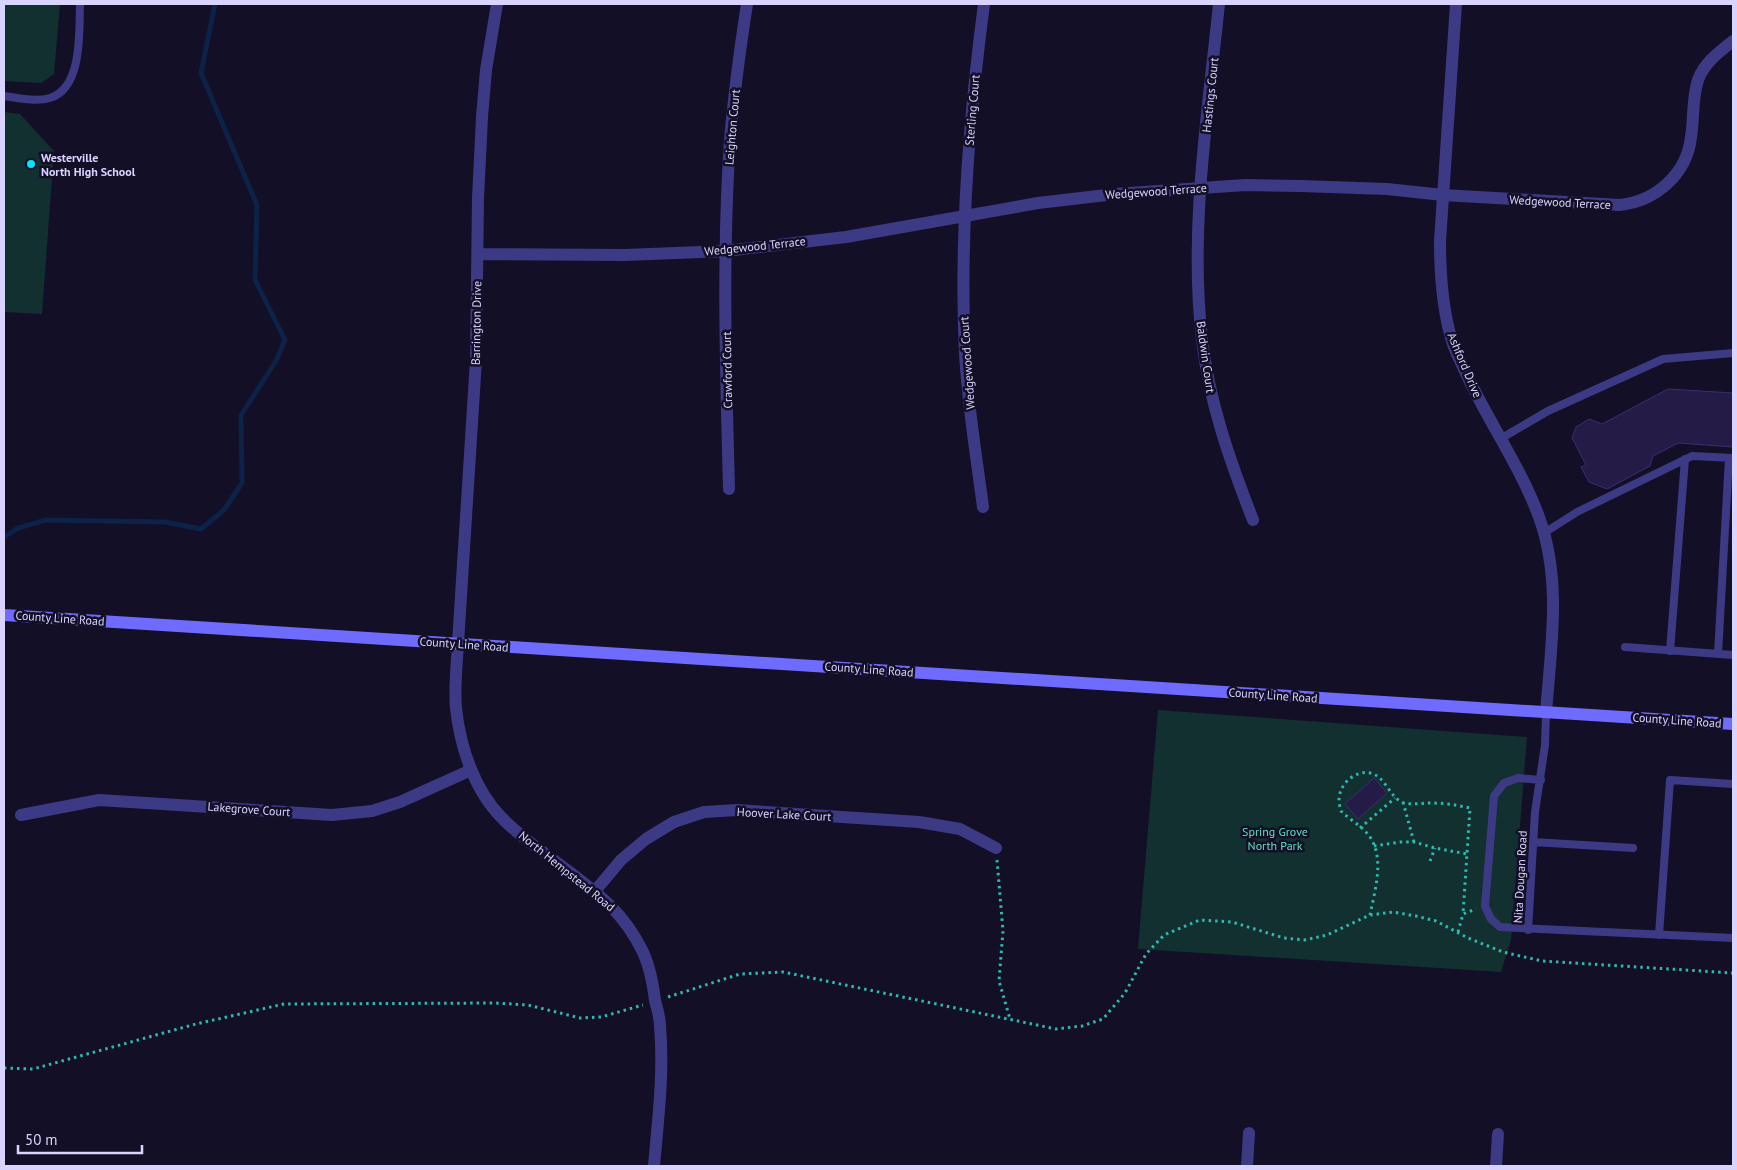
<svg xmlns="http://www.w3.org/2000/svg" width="1737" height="1170" font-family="'PT Sans',sans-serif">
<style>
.green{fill:#12302f}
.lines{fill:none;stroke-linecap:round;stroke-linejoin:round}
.stream{stroke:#0c2248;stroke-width:5}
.building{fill:#241b47;stroke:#3b2d73}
.path{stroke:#2fb8b0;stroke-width:3;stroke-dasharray:2.5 4;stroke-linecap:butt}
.service{stroke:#3d3a85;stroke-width:8}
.minor{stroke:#3d3a85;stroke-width:12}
.tertiary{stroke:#3d3a85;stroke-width:12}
.secondary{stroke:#6f6bff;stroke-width:12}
.poi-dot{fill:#00e5ff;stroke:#130f26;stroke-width:2}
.labels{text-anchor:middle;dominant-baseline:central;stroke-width:5;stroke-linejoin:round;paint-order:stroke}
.street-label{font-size:12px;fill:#d9d4ff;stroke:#130f26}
.poi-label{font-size:12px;font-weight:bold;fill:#d9d4ff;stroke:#130f26;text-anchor:start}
.park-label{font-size:12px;fill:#5fe0c0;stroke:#130f26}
</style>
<rect width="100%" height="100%" fill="#130f26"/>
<path class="green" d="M4 4H60L54 74 41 83 4 81Z
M4 112 20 114 54 151 42 314 4 312Z
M1158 710 1527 737 1511 940 1501 972 1138 949Z"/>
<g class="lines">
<path class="stream" d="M4 537 18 528 46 520 165 522 201 529 224 510 242 483 241 415 276 361 285 340 255 280 257 205 201 73 215 4"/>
</g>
<path class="building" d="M1668 389 1733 393V447L1678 443 1653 456 1650 466 1607 489 1589 482 1581 467 1586 465 1572 438 1576 427 1589 419 1602 424Z
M1374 778 1387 793 1358 819 1345 804Z"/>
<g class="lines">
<path class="path" d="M1403 802 1414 842
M1360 828 1395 798
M1374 846 1400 842H1414L1435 848 1467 854
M997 860 1003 931 999 981 1010 1019
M1430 861 1435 848
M1370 915C1375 889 1387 853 1365 831 1358 824 1348 818 1341 811 1340 808 1339 803 1339 800 1339 784 1355 770 1370 773 1386 776 1389 798 1404 803 1413 805 1422 803 1431 803 1444 803 1457 805 1470 808L1463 914
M1458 932 1463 914 1476 909
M668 997 740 974 783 972 1056 1029 1082 1026 1103 1019 1125 993 1146 954 1164 935 1200 920 1232 922 1284 938 1305 940 1327 935 1370 915 1393 912 1416 916 1436 921 1468 938 1503 952 1542 961 1733 973
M4 1068 33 1069 196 1024 284 1004 496 1003 528 1005 580 1018 601 1017 643 1005"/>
<path class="service" d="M4 96C18 98 36 102 50 98 83 88 79 30 80 4
M1500 439 1548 411 1663 359 1733 353
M1544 533 1577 512 1692 456 1733 458
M1625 647 1733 655
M1670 651 1685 459
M1718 654 1729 458
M1541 780 1518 778 1504 783 1494 796 1485 906 1491 919 1500 927 1733 938
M1533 842 1633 848
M1528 930 1535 812 1545 745 1546 712
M1659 935 1670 780 1733 784"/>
<path class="minor" d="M1219 4C1208 112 1189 230 1202 339 1209 402 1230 461 1253 520
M1456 4 1440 241C1440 275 1442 308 1452 341 1455 351 1460 360 1464 369 1487 420 1520 465 1539 517 1562 580 1551 647 1546 712
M478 254 625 255 726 251 846 237 1038 203 1115 194 1245 185 1301 186 1387 189 1443 195 1620 205C1656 201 1687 174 1691 137 1694 119 1692 98 1698 80 1704 63 1720 51 1733 41
M729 489C726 373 722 256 730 140 734 94 740 49 747 4
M983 507C975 447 965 387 964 326 961 218 970 110 984 4
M458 643 476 360 478 198 482 117 486 70 497 4
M21 815 99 800 332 815 372 811 400 802 471 770
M595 891 621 860 646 839 674 822 704 812 737 810 919 822 960 829 996 848
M1247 1166 1249 1133
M1496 1166 1498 1134"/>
<path class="tertiary" d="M458 643C457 664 454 686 456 708 460 746 474 790 502 818 521 838 545 853 567 870 601 896 624 913 643 952 650 967 653 984 655 1000 657 1009 660 1017 660 1026 664 1073 658 1120 654 1166"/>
<path class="secondary" d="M4 615 1733 724"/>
</g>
<circle class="poi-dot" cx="31" cy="164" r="5"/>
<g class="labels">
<g class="street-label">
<text transform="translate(1210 95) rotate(-84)">Hastings Court</text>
<text transform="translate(972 110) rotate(-85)">Sterling Court</text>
<text transform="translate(732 127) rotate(-85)">Leighton Court</text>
<text transform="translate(1156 191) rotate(-4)">Wedgewood Terrace</text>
<text transform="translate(1560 202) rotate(3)">Wedgewood Terrace</text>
<text transform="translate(755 246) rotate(-6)">Wedgewood Terrace</text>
<text transform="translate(476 323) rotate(-89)">Barrington Drive</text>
<text transform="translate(1206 357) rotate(82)">Baldwin Court</text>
<text transform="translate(967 363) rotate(-94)">Wedgewood Court</text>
<text transform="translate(1465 365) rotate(67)">Ashford Drive</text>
<text transform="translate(727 370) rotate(-91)">Crawford Court</text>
<text transform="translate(60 618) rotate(4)">County Line Road</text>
<text transform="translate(464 644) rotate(4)">County Line Road</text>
<text transform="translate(869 669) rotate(4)">County Line Road</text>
<text transform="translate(1273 695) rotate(4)">County Line Road</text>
<text transform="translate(1677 720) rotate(4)">County Line Road</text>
<text transform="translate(249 809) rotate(4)">Lakegrove Court</text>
<text transform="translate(784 814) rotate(3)">Hoover Lake Court</text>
<text transform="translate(567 871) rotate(39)">North Hempstead Road</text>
<text transform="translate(1520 877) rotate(-87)">Nita Dougan Road</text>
</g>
<g class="poi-label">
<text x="41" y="157">Westerville<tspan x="41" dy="14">North High School</tspan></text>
</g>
<g class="park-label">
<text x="1275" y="831">Spring Grove<tspan x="1275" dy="14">North Park</tspan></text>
</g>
</g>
<rect width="1737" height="1170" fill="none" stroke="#d9d4ff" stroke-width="10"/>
<path d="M18 1145v8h124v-8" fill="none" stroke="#d9d4ff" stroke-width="2.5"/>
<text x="25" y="1145" font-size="15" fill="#d9d4ff" stroke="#130f26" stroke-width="4" paint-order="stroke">50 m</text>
</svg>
